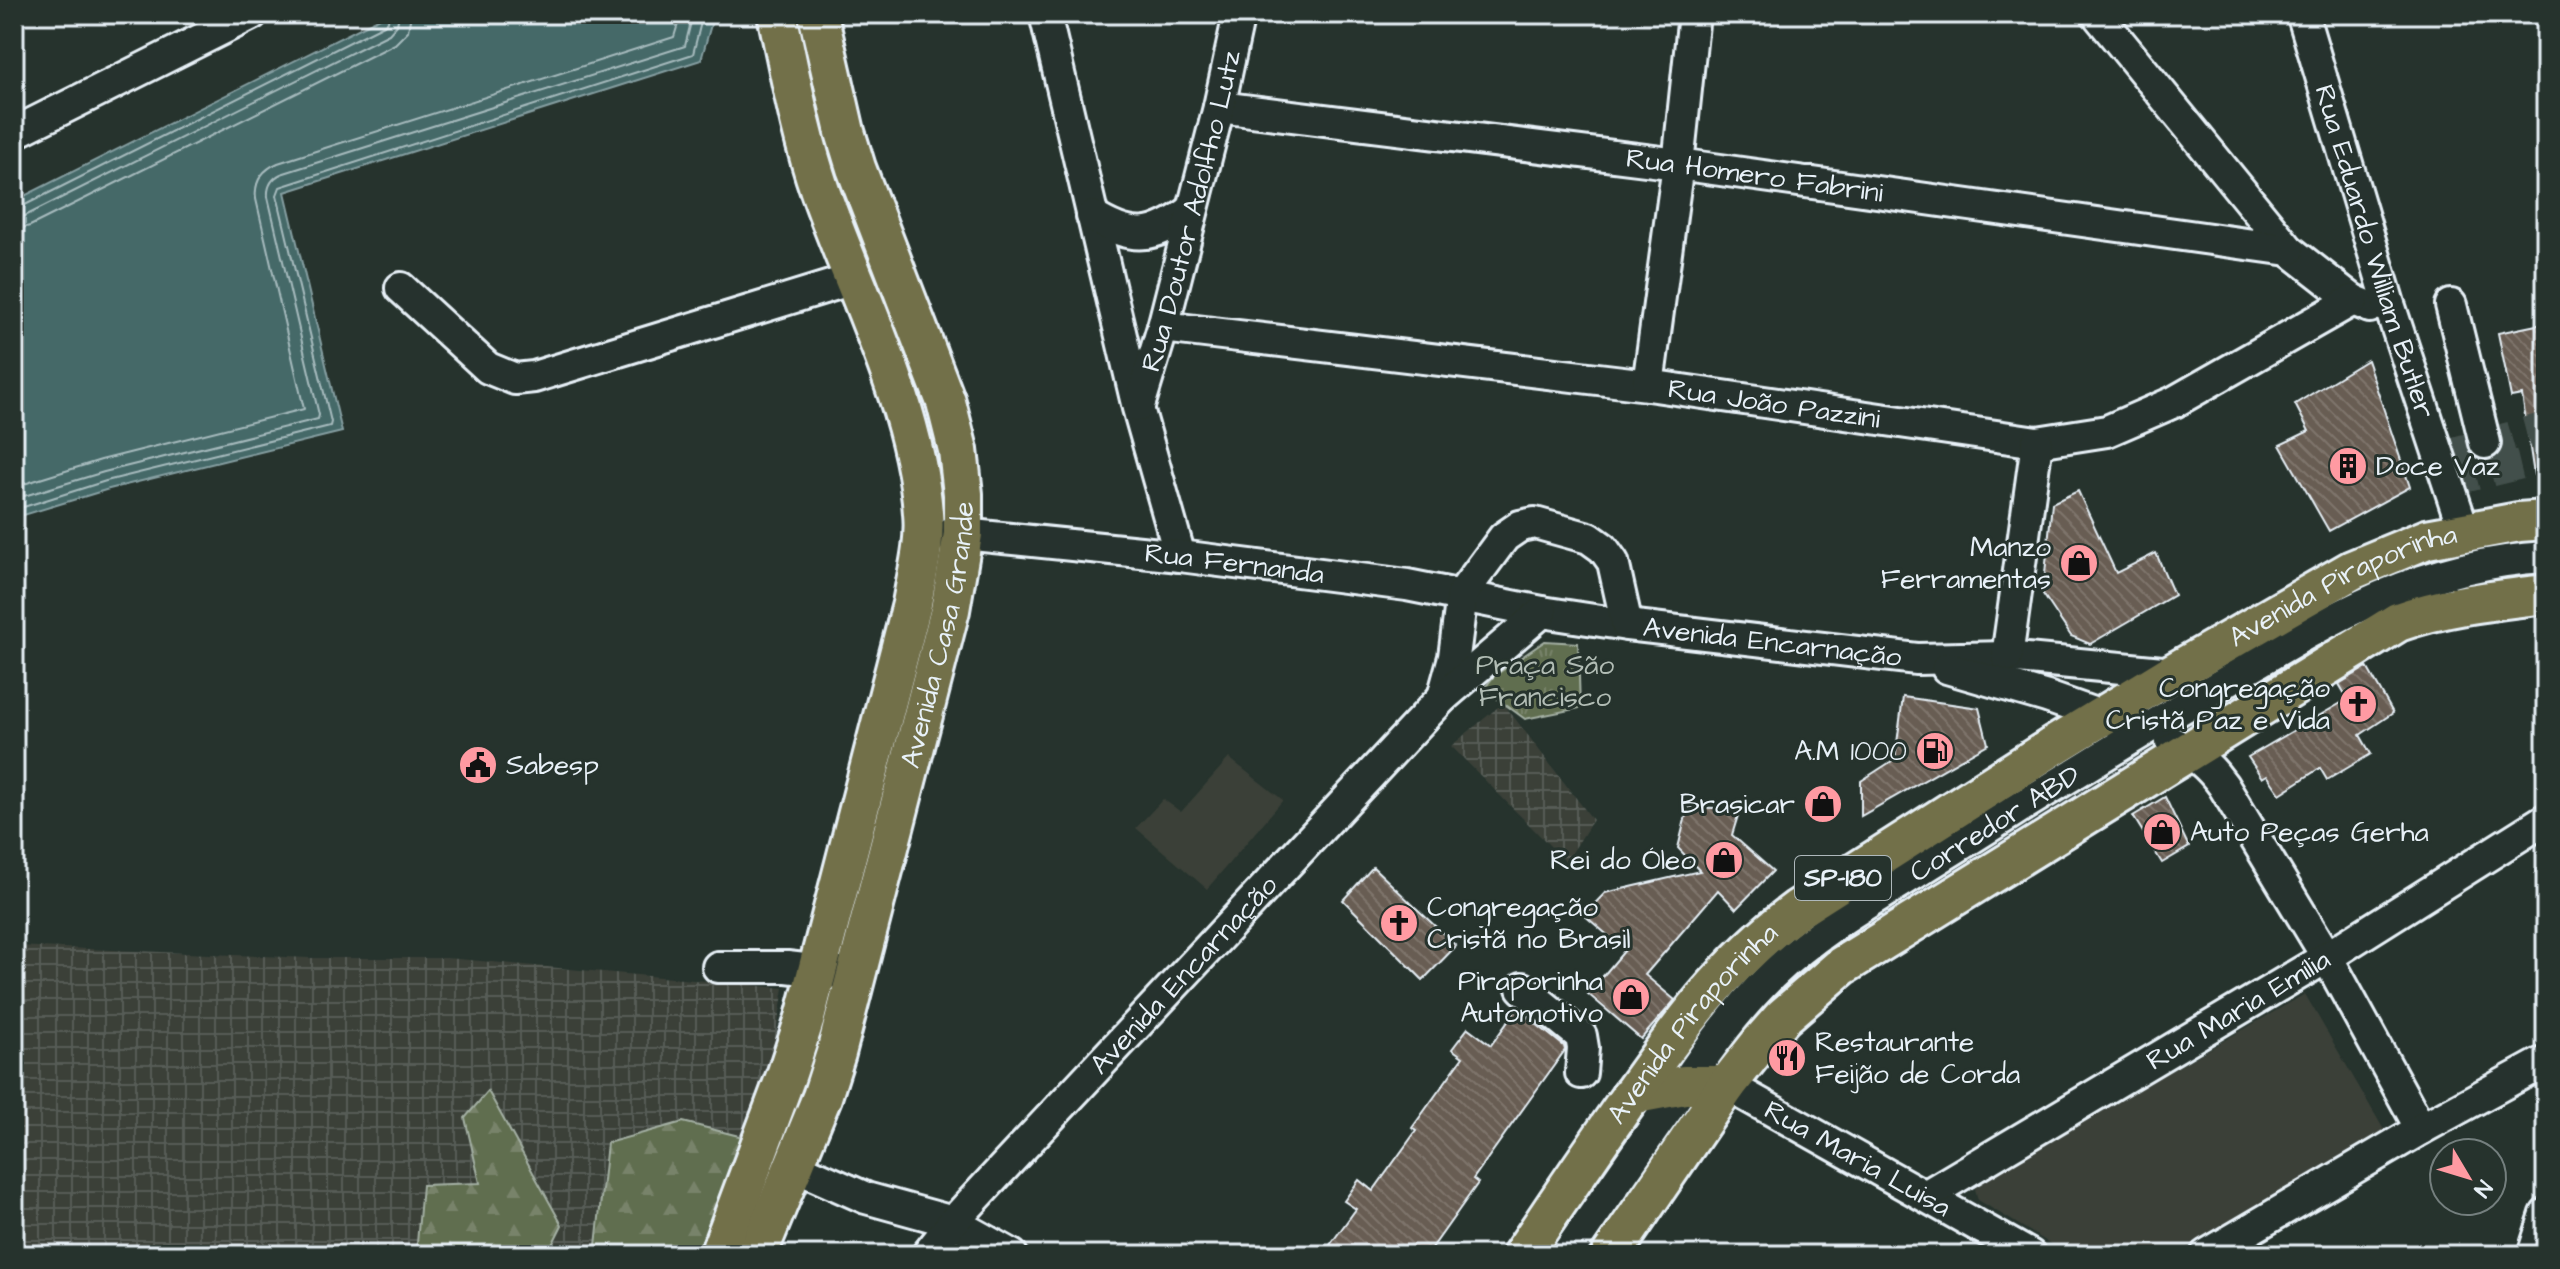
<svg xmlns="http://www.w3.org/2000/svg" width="2560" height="1269" font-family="'Architects Daughter',sans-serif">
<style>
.built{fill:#3a4038}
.industrial{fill:url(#industrial-grid)}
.forest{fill:url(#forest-firs);stroke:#a4b0a4;stroke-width:2}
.park{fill:url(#park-tufts);stroke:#a4b0a4;stroke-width:2}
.water{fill:#456968;stroke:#869fa2;stroke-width:2}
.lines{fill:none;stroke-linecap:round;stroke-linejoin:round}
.shore{stroke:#a7bbbe;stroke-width:2}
.building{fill:url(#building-back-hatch);stroke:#e8f1f8;stroke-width:2}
.minor-tunnel{stroke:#43504b;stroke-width:30;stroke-dasharray:30 15;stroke-linecap:butt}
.minor-casing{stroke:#e8f1f8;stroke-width:36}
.major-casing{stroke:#e8f1f8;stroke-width:44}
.minor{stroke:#26332d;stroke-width:30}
.major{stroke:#726f4a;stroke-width:38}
.labels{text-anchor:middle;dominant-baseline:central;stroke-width:6;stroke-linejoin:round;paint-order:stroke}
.shield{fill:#26332d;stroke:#aeb8bb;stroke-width:2}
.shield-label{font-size:26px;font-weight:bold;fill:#e8f1f8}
.street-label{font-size:28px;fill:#e8f1f8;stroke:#26332d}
.poi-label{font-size:28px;fill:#e8f1f8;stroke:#26332d;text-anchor:end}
.park-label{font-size:28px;fill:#b2bdb5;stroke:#26332d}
</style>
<defs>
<pattern id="industrial-grid" width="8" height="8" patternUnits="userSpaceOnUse" patternTransform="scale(2)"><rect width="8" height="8" fill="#3a4038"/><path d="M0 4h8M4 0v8" fill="none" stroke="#565c56"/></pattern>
<pattern id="forest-firs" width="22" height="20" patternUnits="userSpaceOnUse" patternTransform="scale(2)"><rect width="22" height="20" fill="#616e50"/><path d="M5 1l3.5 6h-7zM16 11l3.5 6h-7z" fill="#78836a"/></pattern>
<pattern id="park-tufts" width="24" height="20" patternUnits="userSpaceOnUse" patternTransform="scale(2)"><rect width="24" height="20" fill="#616e50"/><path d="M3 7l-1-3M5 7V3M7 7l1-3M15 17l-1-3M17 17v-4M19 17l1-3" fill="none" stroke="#78836a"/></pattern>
<pattern id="building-back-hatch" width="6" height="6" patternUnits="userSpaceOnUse" patternTransform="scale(2)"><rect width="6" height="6" fill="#685d52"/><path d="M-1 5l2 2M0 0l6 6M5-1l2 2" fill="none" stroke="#7e756c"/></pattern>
</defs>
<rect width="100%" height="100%" fill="#26332d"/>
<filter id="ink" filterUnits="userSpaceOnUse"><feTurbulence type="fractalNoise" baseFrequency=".0125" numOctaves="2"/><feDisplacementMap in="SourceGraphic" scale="16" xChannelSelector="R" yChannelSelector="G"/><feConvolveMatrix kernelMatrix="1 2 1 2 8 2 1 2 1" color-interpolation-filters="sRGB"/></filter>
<g filter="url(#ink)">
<path class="built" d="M1229 758 1283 800 1207 889 1136 828 1163 799 1181 812Z
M2305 994 2387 1135 2173 1255H2069L1978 1200 1975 1189 1986 1177Z"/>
<path class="industrial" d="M1503 703 1593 820 1566 862 1451 746Z
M14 946 310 958H447L784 988 762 1120 716 1255H26L14 1228Z"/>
<path class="forest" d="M488 1091 562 1225 547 1255H416L422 1185 480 1183 465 1118Z
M683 1122 743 1137 701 1255H595L607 1143Z"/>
<path class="park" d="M1545 641 1578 643 1580 708 1525 719 1484 689 1494 676Z"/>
<path class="water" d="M388 14H711L712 21 701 60 285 192 342 432 109 489 14 518V201Z"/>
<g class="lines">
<path class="shore" d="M14 208 21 207 384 25 388 21 389 14
M14 218 25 216 389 34 397 25 399 14
M14 230 30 226 395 44 408 31 411 14
M14 487 101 460 304 409 256 199C254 182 262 170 278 163L674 37 681 14
M14 499 104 472 318 419 319 415 268 197C267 186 271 179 281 174L685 46 693 14
M14 510 106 481 330 426 331 422 277 195 280 187 693 54 703 14"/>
</g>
<path class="building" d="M2546 323V474L2534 475 2522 395 2511 397 2498 333Z
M2367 360 2410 487 2329 531 2280 445 2309 431 2295 404Z
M2078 491 2116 573 2156 553 2174 595 2090 644 2071 636 2043 594 2052 503Z
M2367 667 2393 713 2360 735 2371 754 2327 780 2320 768 2280 794 2267 775 2262 778 2248 757 2348 699 2339 684Z
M1903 697 1979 708 1988 744 1861 816V781L1895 759Z
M2165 797 2189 847 2162 863 2133 816Z
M1688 807 1740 809 1732 835 1773 871 1736 909 1718 890 1645 975 1675 1000 1641 1039 1588 994 1625 950 1584 915 1605 893 1700 871 1678 848Z
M1373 867 1456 946 1423 980 1343 900Z
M1517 1009 1564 1046 1565 1050 1473 1179 1478 1183 1427 1255H1344L1330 1245 1356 1209 1344 1201 1359 1180 1373 1191 1416 1131 1412 1128 1463 1057 1452 1049 1468 1028 1491 1045Z"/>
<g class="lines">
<path class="minor-tunnel" d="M2439 456 2546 427
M2447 482 2546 458"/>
<g class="minor-casing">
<g id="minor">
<path d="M1045 14 1138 408 1180 556"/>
<path d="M2097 14 2289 250 2353 300 2370 307"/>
<path id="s1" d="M2303 16 2389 304 2464 531"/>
<path id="s2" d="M1219 107 1678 164 2289 250"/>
<path d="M14 133 252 14"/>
<path d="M1092 216C1132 241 1153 239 1191 211"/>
<path d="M401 288 488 368 515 379 534 377 853 279"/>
<path d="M2451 305 2485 443"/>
<path id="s3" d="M1163 327 1648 385 2037 442 2107 431 2174 402 2353 300"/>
<path d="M1648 385 1678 164 1694 14"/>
<path id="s4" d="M1139 406 1163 327 1219 107 1239 14"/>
<path id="s5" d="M924 535 963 534 1180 556 1407 585 1542 612 1627 625 1917 659 2007 657 2173 673"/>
<path d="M2007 657 2037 442"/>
<path d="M1947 668 2047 697 2115 721"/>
<path d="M1443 697 1454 657 1462 594 1504 537 1520 526 1535 523 1589 538 1603 548 1613 562 1627 625"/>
<path d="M2171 742C2193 752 2209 765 2223 785L2327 957 2421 1129"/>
<path d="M718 967H787L839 973"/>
<path d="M1522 988 1581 1036 1583 1048 1581 1073"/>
<path id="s6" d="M1727 1085 2030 1255"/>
<path d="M794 1166 866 1198 953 1222 1012 1255"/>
<path id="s7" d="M1927 1195 2327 957 2546 819"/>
<path id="s8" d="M927 1255 953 1222 990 1182 1443 697 1542 612"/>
<path id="s9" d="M1566 1255C1600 1206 1634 1156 1669 1107 1700 1061 1732 1014 1772 975 1809 939 1854 911 1898 884 1936 860 1975 836 2014 811 2082 769 2151 726 2220 685 2328 620 2416 564 2546 557"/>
<path d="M2206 1255 2421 1129 2540 1064 2546 1063"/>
<path d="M2533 1255 2546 1214"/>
</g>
</g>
<g class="major-casing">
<g id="major">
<path d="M1631 1095 1684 1085H1727"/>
<path d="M719 1255 787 1073 805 1018 912 604C917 574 926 543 923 513 915 405 856 293 820 191 800 133 790 73 777 14"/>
<path id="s10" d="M757 1255 822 1097 836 1053 950 610 963 534V494L958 450 946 402 856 168 845 132 818 14"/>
<path id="s11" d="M1522 1255C1556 1204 1590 1154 1625 1104 1677 1030 1725 963 1798 909L2055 745 2173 673 2352 570 2427 539 2519 522 2546 520"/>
<path d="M1611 1255 1727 1085 1761 1042 1783 1017 1842 966 2398 622C2446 605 2496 600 2546 594"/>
</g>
</g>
<use href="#minor" class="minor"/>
<use href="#major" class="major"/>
</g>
</g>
<defs>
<g id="building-disc" transform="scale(2)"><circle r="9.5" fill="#ff9aa2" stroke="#26332d"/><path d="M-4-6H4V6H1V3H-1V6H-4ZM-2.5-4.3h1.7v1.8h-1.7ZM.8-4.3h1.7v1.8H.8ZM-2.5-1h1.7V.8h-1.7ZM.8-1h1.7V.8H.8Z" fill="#111"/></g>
<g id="shop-disc" transform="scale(2)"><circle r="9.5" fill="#ff9aa2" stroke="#26332d"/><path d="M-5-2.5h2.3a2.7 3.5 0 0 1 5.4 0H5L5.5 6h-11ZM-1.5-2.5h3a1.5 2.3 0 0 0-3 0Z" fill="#111"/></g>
<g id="church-disc" transform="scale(2)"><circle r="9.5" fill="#ff9aa2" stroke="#26332d"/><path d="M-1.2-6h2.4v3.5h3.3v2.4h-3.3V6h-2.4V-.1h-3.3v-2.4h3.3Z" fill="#111"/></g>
<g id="fuel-disc" transform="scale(2)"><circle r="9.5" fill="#ff9aa2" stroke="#26332d"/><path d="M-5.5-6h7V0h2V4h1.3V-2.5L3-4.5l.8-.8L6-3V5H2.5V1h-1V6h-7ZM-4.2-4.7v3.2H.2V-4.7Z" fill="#111"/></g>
<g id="civic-disc" transform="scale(2)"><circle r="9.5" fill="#ff9aa2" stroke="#26332d"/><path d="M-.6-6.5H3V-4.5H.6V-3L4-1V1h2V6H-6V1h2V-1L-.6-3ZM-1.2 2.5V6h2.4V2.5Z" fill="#111"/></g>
<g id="restaurant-disc" transform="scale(2)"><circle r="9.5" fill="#ff9aa2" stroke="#26332d"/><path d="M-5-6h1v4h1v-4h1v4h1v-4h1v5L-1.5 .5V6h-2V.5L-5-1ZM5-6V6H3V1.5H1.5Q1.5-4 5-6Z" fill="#111"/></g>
</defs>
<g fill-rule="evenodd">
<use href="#building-disc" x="2348" y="466"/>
<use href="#shop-disc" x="2079" y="563"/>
<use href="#church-disc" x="2358" y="704"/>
<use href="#fuel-disc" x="1935" y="751"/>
<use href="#civic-disc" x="478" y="765"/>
<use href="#shop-disc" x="1823" y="804"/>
<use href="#shop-disc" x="2162" y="832"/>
<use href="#shop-disc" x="1724" y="860"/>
<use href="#church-disc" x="1399" y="923"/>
<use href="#shop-disc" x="1631" y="997"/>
<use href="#restaurant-disc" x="1787" y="1058"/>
</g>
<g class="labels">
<rect class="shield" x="1795" y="856" width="96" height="44" rx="6"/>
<g class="shield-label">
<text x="1843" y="878">SP-180</text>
</g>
<g class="street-label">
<text stroke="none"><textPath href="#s2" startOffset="540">Rua Homero Fabrini</textPath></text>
<text stroke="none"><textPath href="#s4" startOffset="202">Rua Doutor Adolfho Lutz</textPath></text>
<text stroke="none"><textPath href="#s1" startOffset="246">Rua Eduardo William Butler</textPath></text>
<text stroke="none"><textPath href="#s3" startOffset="616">Rua João Pazzini</textPath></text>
<text stroke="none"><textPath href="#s5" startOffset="312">Rua Fernanda</textPath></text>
<text stroke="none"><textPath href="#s11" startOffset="1080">Avenida Piraporinha</textPath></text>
<text stroke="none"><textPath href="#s10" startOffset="648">Avenida Casa Grande</textPath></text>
<text stroke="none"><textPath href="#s5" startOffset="856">Avenida Encarnação</textPath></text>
<text stroke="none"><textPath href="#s9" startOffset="618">Corredor ABD</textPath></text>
<text stroke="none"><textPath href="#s8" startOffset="380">Avenida Encarnação</textPath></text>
<text stroke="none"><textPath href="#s7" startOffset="362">Rua Maria Emília</textPath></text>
<text stroke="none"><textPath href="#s11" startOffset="288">Avenida Piraporinha</textPath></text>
<text stroke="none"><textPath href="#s6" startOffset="150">Rua Maria Luisa</textPath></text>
</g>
<g class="poi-label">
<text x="2376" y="466" text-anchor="start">Doce Vaz</text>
<text x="2051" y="547">Manzo<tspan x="2051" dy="32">Ferramentas</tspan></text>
<text x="2330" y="688">Congregação<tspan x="2330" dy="32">Cristã Paz e Vida</tspan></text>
<text x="1907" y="751">A.M 1000</text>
<text x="506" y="765" text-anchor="start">Sabesp</text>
<text x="1795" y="804">Brasicar</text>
<text x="2190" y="832" text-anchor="start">Auto Peças Gerha</text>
<text x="1696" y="860">Rei do Óleo</text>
<text x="1427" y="907" text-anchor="start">Congregação<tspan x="1427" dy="32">Cristã no Brasil</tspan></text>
<text x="1603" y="981">Piraporinha<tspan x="1603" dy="32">Automotivo</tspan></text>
<text x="1815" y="1042" text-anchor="start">Restaurante<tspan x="1815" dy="32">Feijão de Corda</tspan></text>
</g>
<g class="park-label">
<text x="1545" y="665">Praça São<tspan x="1545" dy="32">Francisco</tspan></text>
</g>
</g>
<rect width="2560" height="1269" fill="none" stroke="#26332d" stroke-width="48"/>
<rect x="24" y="24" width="2512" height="1221" fill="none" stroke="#e8f1f8" stroke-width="3" filter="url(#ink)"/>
<g transform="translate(2468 1177) rotate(128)"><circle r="38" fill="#26332d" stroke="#747f7e" stroke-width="2"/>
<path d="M0-6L14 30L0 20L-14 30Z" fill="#ff9aa2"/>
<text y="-12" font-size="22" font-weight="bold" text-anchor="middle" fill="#e8f1f8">N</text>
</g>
</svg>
